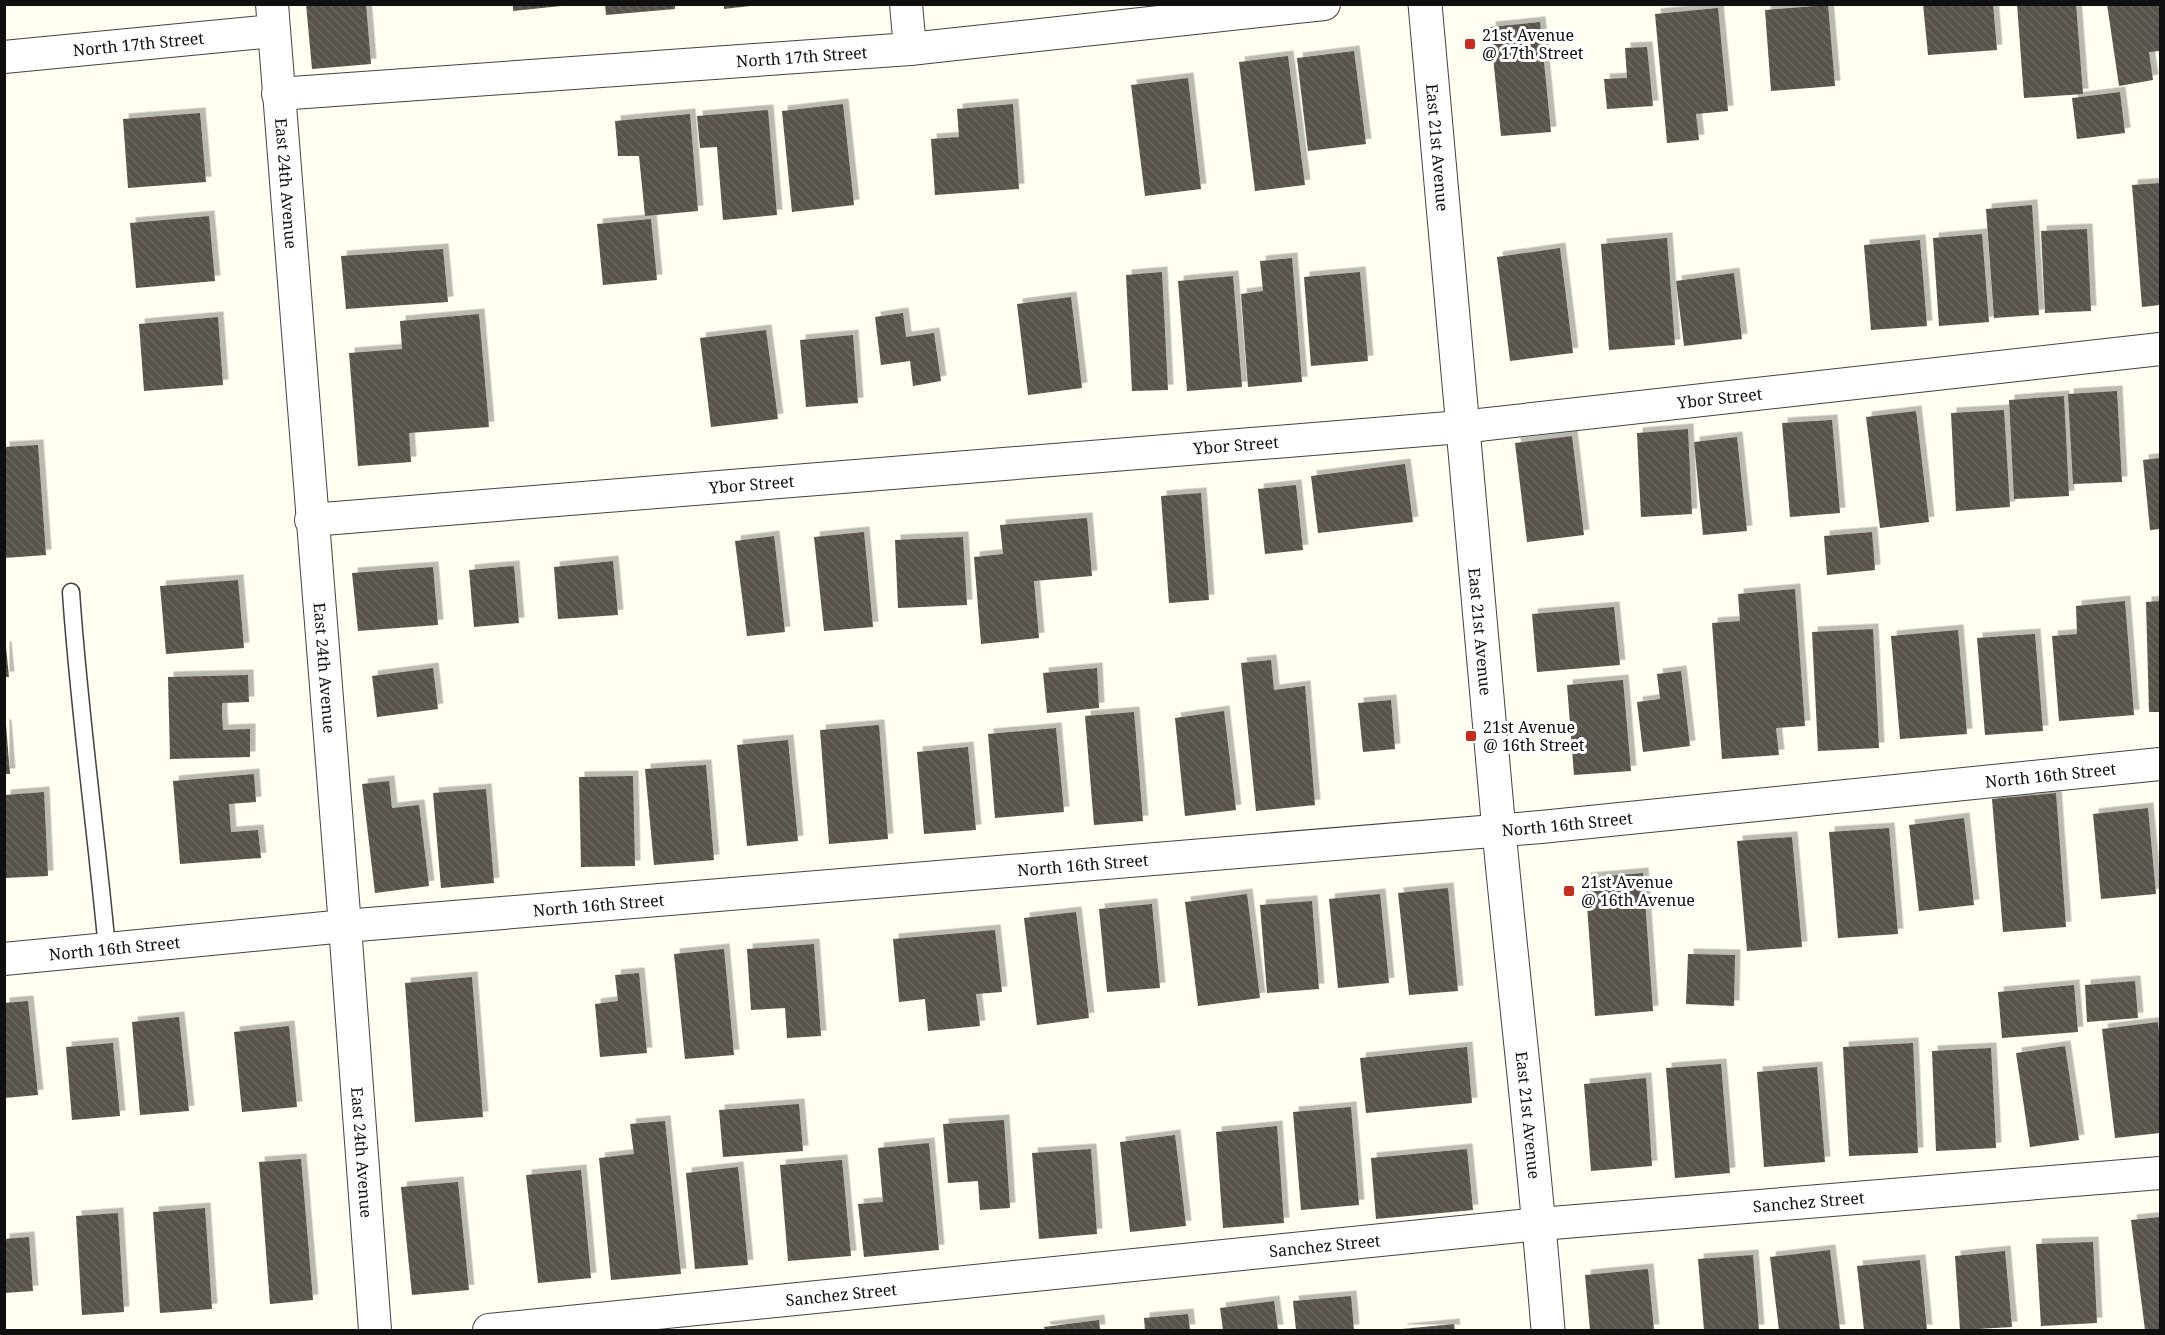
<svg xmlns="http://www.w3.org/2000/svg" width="2165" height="1335" font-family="'Noto Serif',serif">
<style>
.building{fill:url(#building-back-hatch);filter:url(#shadow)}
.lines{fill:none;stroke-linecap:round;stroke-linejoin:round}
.service-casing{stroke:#424242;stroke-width:19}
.minor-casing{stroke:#424242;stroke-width:34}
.tertiary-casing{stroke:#424242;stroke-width:35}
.service{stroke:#fff;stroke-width:16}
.minor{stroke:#fff;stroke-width:32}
.tertiary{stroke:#fff;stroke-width:33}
.poi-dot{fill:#c92b1e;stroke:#fff;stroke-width:2}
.labels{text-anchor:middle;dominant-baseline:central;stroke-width:6;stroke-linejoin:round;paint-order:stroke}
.poi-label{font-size:16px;fill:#0f0f0f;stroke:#fff;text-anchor:start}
.street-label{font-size:16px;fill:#0f0f0f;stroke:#fff}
</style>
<defs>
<pattern id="building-back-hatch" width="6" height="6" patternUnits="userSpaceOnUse" patternTransform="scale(1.5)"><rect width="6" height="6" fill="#59524b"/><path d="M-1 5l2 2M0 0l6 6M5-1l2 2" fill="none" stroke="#6c6661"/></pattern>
<filter id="shadow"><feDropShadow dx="5.5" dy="-5.5" stdDeviation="0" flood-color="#0004"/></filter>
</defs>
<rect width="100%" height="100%" fill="#fffef1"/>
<path class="building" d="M306 4H366L371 64 312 69Z
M513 4H560L561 6 513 11Z
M605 4H675V9L606 15Z
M724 4H750V6L724 9Z
M1923 4H1993L1997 50 1928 55Z
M2017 4H2076L2083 94 2024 98Z
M2107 4H2160V51L2149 52 2153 80 2119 86Z
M1828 5 1835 86 1771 91 1765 10Z
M1718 8 1728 111 1696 114 1699 140 1667 143 1655 14Z
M1540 22 1551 132 1501 136 1490 27Z
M1647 47 1653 106 1607 109 1604 79 1627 78 1625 48Z
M1354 51 1366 144 1308 151 1297 58Z
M1288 56 1305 185 1255 191 1239 62Z
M1188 78 1201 189 1145 196 1131 85Z
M2120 92 2125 133 2077 139 2072 98Z
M843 104 854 205 792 212 782 111Z
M1013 104 1019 189 935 195 931 139 959 137 957 109Z
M768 110 777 215 723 220 717 147 700 148 697 116Z
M200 113 206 182 128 188 123 119Z
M690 114 698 211 645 216 639 156H618L615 121Z
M2160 183V305L2142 307 2132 185Z
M2032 205 2039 315 1994 318 1986 209Z
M209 216 215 281 136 288 130 223Z
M651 219 657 280 603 285 597 224Z
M2087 229 2091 311 2045 313 2041 231Z
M1982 234 1989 322 1939 326 1933 238Z
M1667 238 1675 345 1609 350 1601 244Z
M1920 240 1927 326 1871 330 1864 245Z
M1560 248 1573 353 1510 361 1497 257Z
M443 249 448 302 346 309 341 256Z
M1292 258 1302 382 1248 387 1241 294 1263 291 1260 261Z
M1162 272 1168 390 1132 391 1126 275Z
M1360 272 1368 361 1311 366 1304 277Z
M1734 273 1742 339 1684 346 1676 281Z
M1233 276 1242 387 1187 391 1178 281Z
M1071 297 1082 388 1028 395 1017 304Z
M903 313 906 337 934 333 941 381 913 386 910 361 881 365 875 317Z
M479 314 489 427 409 433 411 462 358 466 349 353 402 349 400 321Z
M218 317 223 385 144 391 139 324Z
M766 330 778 419 711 427 700 338Z
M853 335 858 403 806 407 800 340Z
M2117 391 2122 482 2073 484 2068 394Z
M2064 396 2069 496 2014 499 2009 400Z
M2004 410 2010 507 1956 511 1951 413Z
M1916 411 1929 522 1880 528 1866 417Z
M1832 420 1840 513 1790 517 1782 423Z
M1688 429 1692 514 1641 517 1637 433Z
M1572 436 1584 535 1527 542 1515 443Z
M1737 437 1747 531 1703 535 1694 442Z
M38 445 46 555 4 558V447Z
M2160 458V529L2150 530 2143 460Z
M1405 464 1413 522 1318 533 1311 476Z
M1296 485 1303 550 1265 554 1258 489Z
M1201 493 1209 600 1169 603 1161 496Z
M1087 518 1092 576 1034 581 1039 638 981 644 974 557 1003 554 1000 525Z
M864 532 873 627 824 631 814 537Z
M1872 532 1875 570 1827 575 1824 536Z
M774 536 785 632 747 636 735 541Z
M963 537 967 605 898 608 895 540Z
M613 561 618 615 558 619 554 567Z
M514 566 519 623 474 627 469 570Z
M433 567 438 625 358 631 352 573Z
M238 580 244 648 166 654 160 586Z
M1795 589 1805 726 1776 728 1779 755 1722 759 1712 623 1740 621 1738 594Z
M2125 601 2134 715 2059 721 2052 636 2077 634 2076 606Z
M2160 601V712H2149L2146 602Z
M1614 607 1620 665 1537 672 1532 614Z
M1873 629 1879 748 1818 751 1812 632Z
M1958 630 1967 734 1900 739 1891 636Z
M2035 634 2043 731 1985 735 1977 638Z
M4 647H6L9 677H4Z
M1271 660 1274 690 1305 686 1315 805 1256 811 1241 663Z
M433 668 438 709 377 717 372 676Z
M1097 668 1099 708 1047 713 1043 673Z
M1681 671 1690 746 1643 752 1637 702 1660 699 1657 674Z
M248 675 249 702 222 703V715L223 730 250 729V757L170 759 168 677Z
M1623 680 1631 771 1574 775 1567 685Z
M1391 700 1395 749 1363 752 1358 703Z
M1224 711 1236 810 1185 816 1175 718Z
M1134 712 1143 821 1094 825 1085 716Z
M4 725H6L10 774H4Z
M879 725 888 839 829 844 820 730Z
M1056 728 1064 812 995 818 988 734Z
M788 740 798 841 747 846 737 745Z
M968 747 976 830 924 834 917 752Z
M706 765 714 860 654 865 645 769Z
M254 774 256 802 229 804 231 832 258 830 261 858 180 864 173 781Z
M633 776 635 866 581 867 579 777Z
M389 781 392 808 419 805 429 886 375 893 362 784Z
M486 789 494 883 441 888 433 793Z
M44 792 48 876 5 878V795Z
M2056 793 2066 927 2003 932 1992 799Z
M2148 808 2156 894 2101 899 2093 814Z
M1964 818 1974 905 1919 911 1909 825Z
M1889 828 1898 934 1838 938 1829 832Z
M1792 837 1802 947 1747 951 1737 841Z
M1643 873 1653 1011 1595 1016 1585 878Z
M1448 888 1458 991 1409 995 1398 893Z
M1247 894 1260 998 1198 1006 1185 902Z
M1380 894 1389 983 1338 988 1329 899Z
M1312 901 1319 989 1267 993 1260 905Z
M1152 904 1160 988 1107 992 1099 909Z
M1076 912 1089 1018 1037 1025 1024 918Z
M995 930 1002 992 976 994 980 1026 928 1031 925 999 899 1002 893 939Z
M814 944 821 1036 787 1038 785 1008 751 1010 747 949Z
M724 949 734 1055 685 1059 674 954Z
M1688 954 1735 955 1734 1006 1686 1004Z
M639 973 647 1053 600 1057 595 1004 618 1001 615 975Z
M472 977 483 1117 415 1122 405 983Z
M2135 981 2138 1018 2087 1022 2085 985Z
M2074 985 2078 1032 2002 1038 1998 992Z
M28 1001 38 1095 4 1098V1003Z
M179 1017 189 1111 140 1115 132 1022Z
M2158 1022 2160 1043V1133L2115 1138 2102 1029Z
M289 1026 297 1107 242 1112 234 1032Z
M113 1043 120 1116 72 1120 66 1047Z
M1913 1043 1918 1153 1849 1156 1843 1047Z
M2065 1046 2079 1140 2030 1147 2016 1053Z
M1467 1047 1472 1103 1366 1113 1360 1058Z
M1991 1048 1996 1148 1936 1151 1932 1051Z
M1721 1064 1730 1173 1675 1178 1666 1068Z
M1817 1067 1825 1162 1764 1167 1757 1072Z
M1646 1078 1652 1166 1591 1171 1584 1084Z
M799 1104 803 1151 723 1157 719 1110Z
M1351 1107 1359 1205 1301 1210 1293 1112Z
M1004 1120 1010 1208 980 1210 978 1181 948 1183 943 1124Z
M665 1121 681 1274 611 1280 599 1158 634 1154 630 1124Z
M1277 1126 1284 1223 1223 1228 1216 1132Z
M1175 1135 1186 1226 1130 1232 1120 1142Z
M929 1143 939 1250 864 1257 858 1204 883 1202 878 1148Z
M1091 1149 1097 1234 1039 1239 1032 1153Z
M1467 1149 1473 1210 1376 1219 1371 1158Z
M301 1159 313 1300 270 1304 259 1162Z
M842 1160 851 1256 788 1261 780 1165Z
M738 1167 748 1265 695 1269 686 1173Z
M581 1170 591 1278 538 1283 526 1175Z
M458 1182 469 1290 412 1295 401 1187Z
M205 1208 212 1309 160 1313 153 1212Z
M118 1213 124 1312 82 1315 76 1216Z
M2160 1217V1330H2145L2131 1220Z
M29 1237 33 1291 4 1293V1239Z
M2093 1242 2097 1323 2041 1326 2036 1244Z
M1830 1250 1840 1330H1779L1770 1257Z
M2005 1251 2012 1327 1960 1330 1955 1256Z
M1753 1255 1759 1330H1704L1698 1259Z
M1920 1260 1927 1330H1864L1857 1266Z
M1648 1269 1654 1330H1590L1585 1275Z
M1351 1296 1354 1330H1296L1293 1301Z
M1274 1301 1278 1330H1223L1220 1308Z
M1188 1314 1190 1330H1145L1144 1318Z
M1099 1320 1100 1330H1045L1044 1327Z
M1454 1324 1455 1330H1402V1329Z"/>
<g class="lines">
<g class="service-casing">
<path id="service" d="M71 592C79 711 96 830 107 949"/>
</g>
<g class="minor-casing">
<g id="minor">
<path id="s1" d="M272 4 345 926 375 1330"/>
<path d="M906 4 910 49"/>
<path id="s2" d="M4 57 273 31"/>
<path id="s3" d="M278 94 910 49 1324 4"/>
<path id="s4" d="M311 520 1461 427 2160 349"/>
<path id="s5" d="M4 959 345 926 1541 827 2160 764"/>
<path id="s6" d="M489 1330 1540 1224 2160 1173"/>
</g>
</g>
<g class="tertiary-casing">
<g id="tertiary">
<path id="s7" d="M1425 4C1449 280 1472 556 1499 831 1515 998 1535 1164 1548 1330"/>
</g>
</g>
<use href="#service" class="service"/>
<use href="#minor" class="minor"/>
<use href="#tertiary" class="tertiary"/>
</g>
<g class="poi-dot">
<rect x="1464" y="38" width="12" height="12" rx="3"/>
<rect x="1465" y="730" width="12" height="12" rx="3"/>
<rect x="1563" y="885" width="12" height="12" rx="3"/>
</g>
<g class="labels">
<g class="poi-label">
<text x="1482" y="35">21st Avenue<tspan x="1482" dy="18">@ 17th Street</tspan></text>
<text x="1483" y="727">21st Avenue<tspan x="1483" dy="18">@ 16th Street</tspan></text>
<text x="1581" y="882">21st Avenue<tspan x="1581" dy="18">@ 16th Avenue</tspan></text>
</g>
<g class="street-label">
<text stroke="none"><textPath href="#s2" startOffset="135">North 17th Street</textPath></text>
<text stroke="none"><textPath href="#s3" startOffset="525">North 17th Street</textPath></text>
<text stroke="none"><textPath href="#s7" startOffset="144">East 21st Avenue</textPath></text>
<text stroke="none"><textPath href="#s1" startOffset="180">East 24th Avenue</textPath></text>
<text stroke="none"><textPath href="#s4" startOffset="1414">Ybor Street</textPath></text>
<text stroke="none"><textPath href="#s4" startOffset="928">Ybor Street</textPath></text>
<text stroke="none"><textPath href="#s4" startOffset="442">Ybor Street</textPath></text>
<text stroke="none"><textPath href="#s7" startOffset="630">East 21st Avenue</textPath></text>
<text stroke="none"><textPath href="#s1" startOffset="666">East 24th Avenue</textPath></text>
<text stroke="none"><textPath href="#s5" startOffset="2055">North 16th Street</textPath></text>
<text stroke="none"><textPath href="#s5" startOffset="1569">North 16th Street</textPath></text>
<text stroke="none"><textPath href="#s5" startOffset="1083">North 16th Street</textPath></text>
<text stroke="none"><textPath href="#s5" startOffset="597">North 16th Street</textPath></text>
<text stroke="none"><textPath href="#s5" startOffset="111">North 16th Street</textPath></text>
<text stroke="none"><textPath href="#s7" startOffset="1116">East 21st Avenue</textPath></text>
<text stroke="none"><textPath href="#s1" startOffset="1152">East 24th Avenue</textPath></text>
<text stroke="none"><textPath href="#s6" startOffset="1326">Sanchez Street</textPath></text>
<text stroke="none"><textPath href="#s6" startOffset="840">Sanchez Street</textPath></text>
<text stroke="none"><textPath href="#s6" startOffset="354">Sanchez Street</textPath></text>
</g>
</g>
<rect width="2165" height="1335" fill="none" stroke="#0f0f0f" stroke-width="12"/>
</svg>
